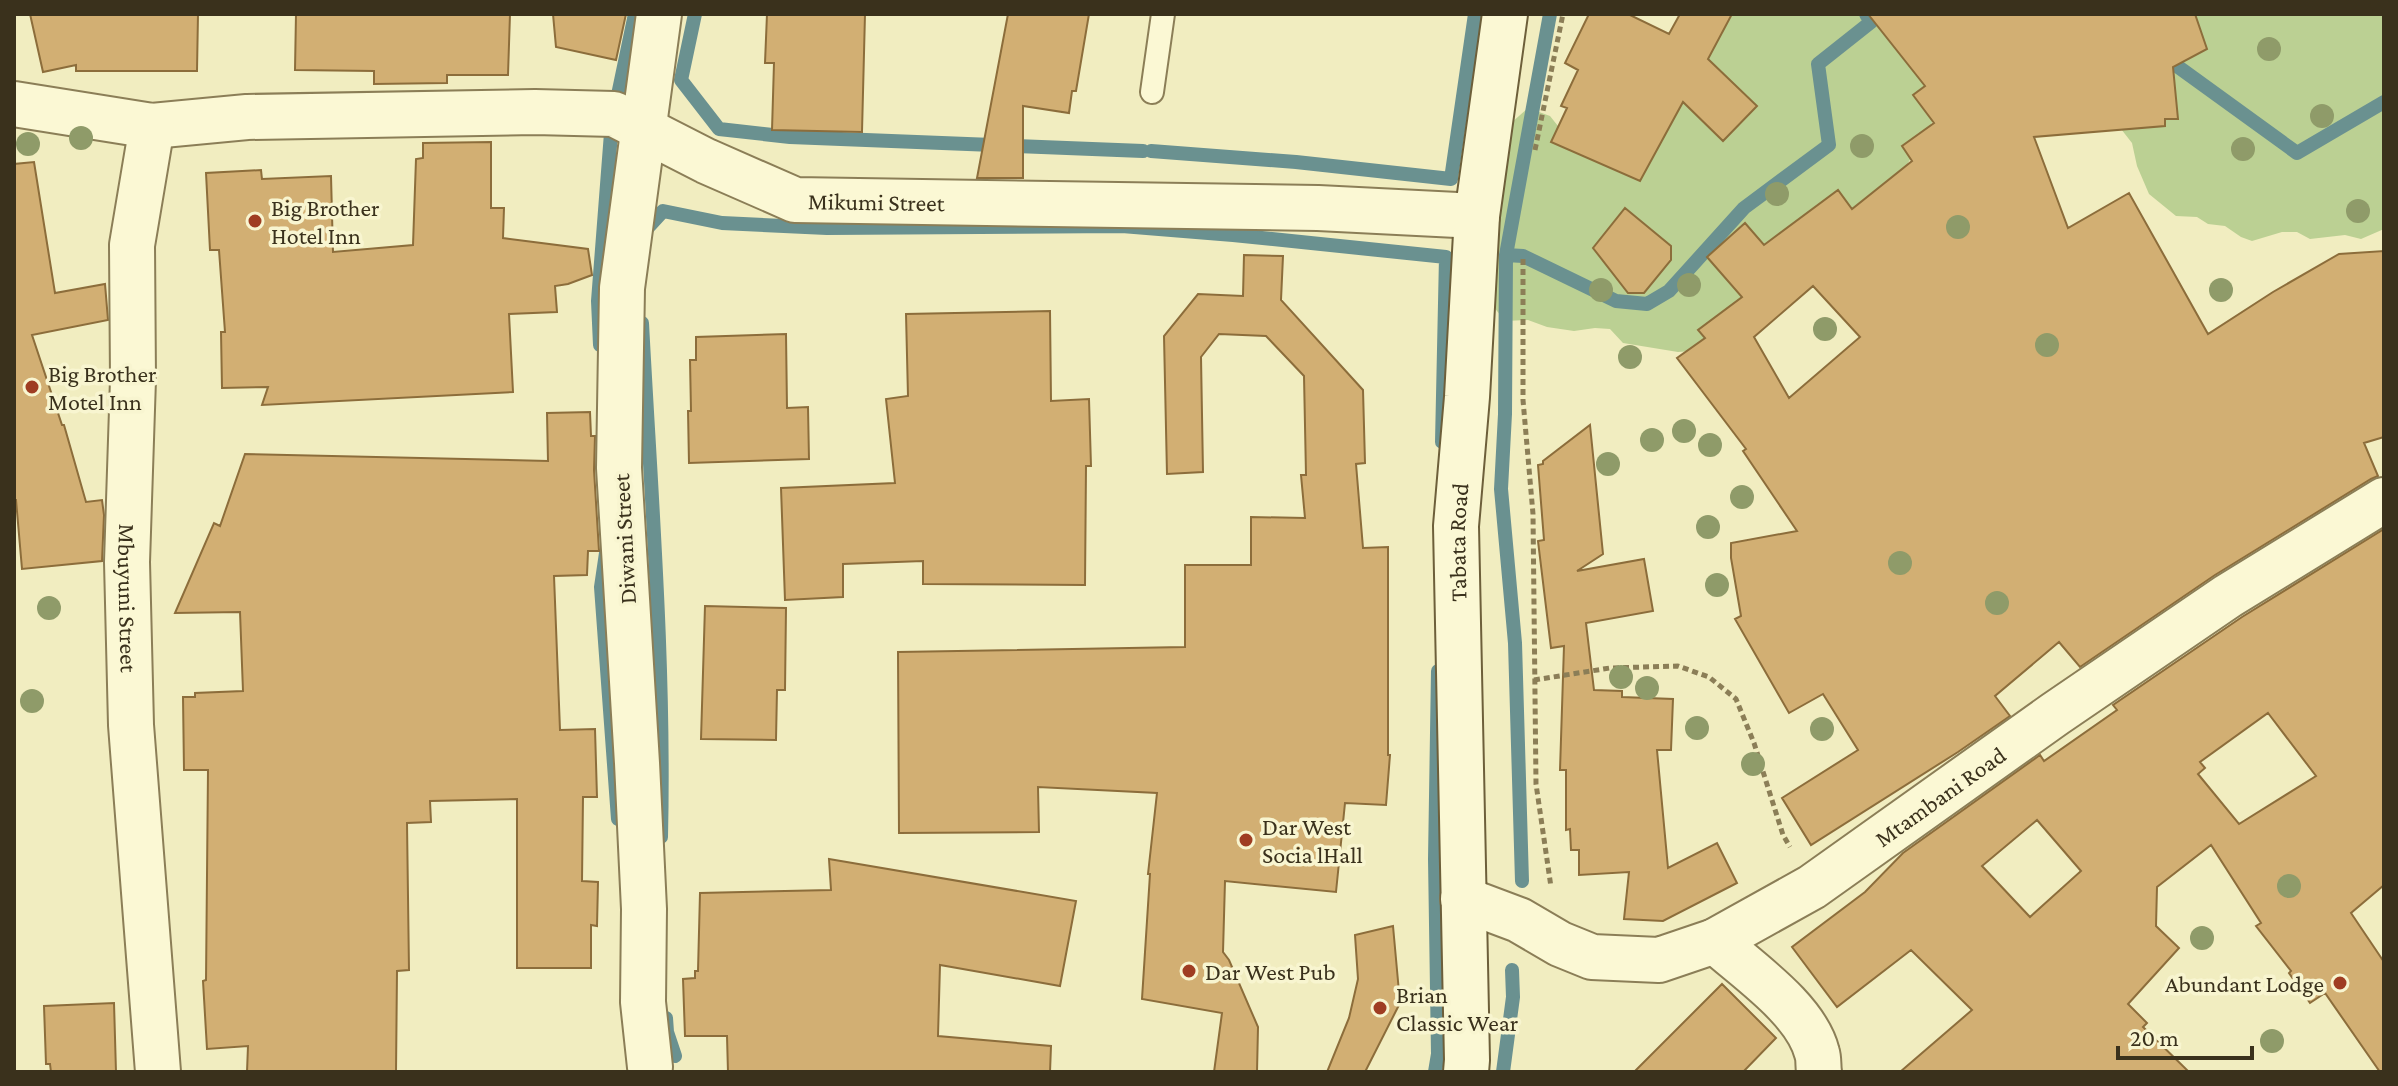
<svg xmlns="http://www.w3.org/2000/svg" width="2398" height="1086" font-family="'Crimson Pro',serif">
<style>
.green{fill:#bbd093}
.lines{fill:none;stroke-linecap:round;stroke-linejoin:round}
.stream{stroke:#6a9190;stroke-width:14}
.building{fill:#d2af73;stroke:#8c6d3b;stroke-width:2;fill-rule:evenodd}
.service-casing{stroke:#8b7e57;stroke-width:26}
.minor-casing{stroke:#8b7e57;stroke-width:48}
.secondary-casing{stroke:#6d5f3a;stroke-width:48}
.path{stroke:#8b7e57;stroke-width:5;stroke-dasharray:6 4;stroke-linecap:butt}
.service{stroke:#fbf8d4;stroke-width:22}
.minor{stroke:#fbf8d4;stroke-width:44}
.secondary{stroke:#fbf8d4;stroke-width:44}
.tree{fill:#8f9b69}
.poi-dot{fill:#9f3d22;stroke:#f8f5d0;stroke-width:3}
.labels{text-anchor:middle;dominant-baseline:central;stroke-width:7;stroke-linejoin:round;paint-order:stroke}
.street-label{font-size:24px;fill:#3a311c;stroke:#f8f5d0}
.poi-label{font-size:24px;fill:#3a311c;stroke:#f8f5d0;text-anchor:start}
</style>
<rect width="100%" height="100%" fill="#f1edc0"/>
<path class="green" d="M1733 14H1996L1895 185 1706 350 1678 352 1623 343 1610 329 1595 328 1574 331 1547 327 1528 320 1505 321 1493 306 1495 213 1510 124 1528 108 1550 116 1566 136 1697 71Z
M2031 14H2384V229L2361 239 2345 235 2310 239 2297 232H2282L2252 241 2241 237 2225 226 2208 224 2197 217 2176 216 2149 194 2137 166 2132 143Z"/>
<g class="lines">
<path class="stream" d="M695 14 681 80 719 129 790 137 1143 151
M2167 53 2177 66 2297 153 2384 102
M618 95 635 14
M1151 151 1296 162 1451 179 1475 14
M641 235 663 211 722 223 827 228 1122 226 1233 235 1446 257 1442 442
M1506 255 1523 256 1616 301 1647 304 1669 291 1744 208 1829 145 1818 64 1871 22 1866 14
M642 323C651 494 665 666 661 837
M600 345 598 301 611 133
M606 553 601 587 618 819
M1522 881 1515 643 1501 489 1505 414 1506 255 1550 14
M666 1018 667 1032 675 1056
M1435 1072 1438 1054 1435 859 1438 671
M1503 1072 1513 997 1512 970"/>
</g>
<path class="building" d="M30 14H198L197 71H76V65L43 72Z
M296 14H510L508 75H447V83L374 84V71L295 70Z
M553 14H626L616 60 556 47Z
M767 14H865L862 132 772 130 774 63H765Z
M1008 14H1089L1076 91H1072L1069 113 1023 106V178H977Z
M1589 14H1628L1669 34 1680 14H1732L1708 59 1757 106 1723 141 1683 102 1640 181 1551 142 1567 108 1561 106 1578 70 1565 63Z
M1868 14H2195L2207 49 2173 67 2178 119H2165V126L2034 137 2068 228 2129 193 2208 334 2273 292 2339 254 2384 251V437L2364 443 2378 476 2371 479 2215 575 2080 667 2059 642 1995 696 2010 716 1958 752 1811 845 1782 798 1858 750 1823 694 1789 713 1735 619 1741 616 1731 558V543L1797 531 1743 451 1746 449 1677 358 1705 338 1698 330 1742 297 1707 257 1745 223 1764 245 1838 190 1852 209 1912 161 1902 146 1934 123 1913 95 1925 86ZM1813 286 1860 337 1789 398 1754 337Z
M491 142V208H504L503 238 588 249 592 275 568 284 555 286 557 312 509 314 513 392 262 405 268 387 222 388 221 332H225L219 250H210L206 173 261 170 262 179 331 176 333 252 413 245 416 159 423 158V143Z
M34 162 55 293 105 284 108 320 32 335 62 425H64L86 502 102 500 104 515 102 561 22 569 16 500H14V164Z
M1625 208 1671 246V260L1644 293H1628L1593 248Z
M1244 255 1283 256 1281 300 1363 390 1365 463 1356 464 1363 548 1388 547V755H1390L1386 805 1345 803 1336 892 1225 881 1223 952 1229 960 1258 1027 1257 1072H1214L1222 1013 1142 999 1150 874H1148L1157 793 1038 787 1039 832 899 833 898 652 1185 647V565H1251V517L1305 518 1301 475H1306L1304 376 1266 336 1219 334 1201 357 1203 472 1167 474 1164 336 1198 294 1243 296Z
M1050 311 1051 401 1089 399 1091 466H1086L1085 585 923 584V561L843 564V597L785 600 781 488 895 483 886 399 908 396 906 314Z
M786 334 787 408 808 407 809 459 689 463 688 411H691L690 360H696V337Z
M590 412 591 436H595L594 470 599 551H588L587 575 554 576 560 730 595 729 597 797H583L582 881 598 882 597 926 591 925V968H517V799L430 801 431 822 407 823 409 970 397 971 396 1072H247L248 1046 207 1049 203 981 206 980 208 770H184L183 697H195V693L243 691 240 612 175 613 214 523 220 526 245 454 548 461 547 413Z
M1590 425 1603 554 1577 571 1644 559 1653 611 1586 623 1594 690 1622 691V697L1673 699 1671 750H1657L1668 868 1717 843 1737 883 1663 921 1624 919 1629 872 1579 875V850H1571L1570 829 1566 830V770H1560L1564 646 1551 648 1538 541 1544 540 1538 465 1543 464V461Z
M2384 529V885L2351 913 2384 962V1072H2380L2325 993 2310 1003 2289 973 2291 971 2256 926 2261 923 2211 845 2157 887 2156 926 2179 948 2128 1004 2147 1023 2143 1027 2189 1072H1900L1972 1010 1911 950 1837 1007 1792 947 1865 892 1903 853 2040 755 2044 761 2117 710 2113 705 2242 617ZM2268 713 2316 776 2239 824 2198 774 2205 768 2200 762ZM2037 820 2081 871 2030 917 1982 866Z
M705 606 786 608 785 690H777L776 740 701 739Z
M829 859 1076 901 1060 986 940 965 938 1036 1051 1046 1050 1072H728L727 1036H685L683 979 695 978V971H698L700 893 831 890Z
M1393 926 1400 1003 1365 1072H1327L1349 1018 1358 979 1355 935Z
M1722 984 1776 1038 1743 1072H1634Z
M114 1003 116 1072H51L50 1064H46L44 1006Z"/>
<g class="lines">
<g class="service-casing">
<path id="service" d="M1152 92 1163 14"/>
</g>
<g class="minor-casing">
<g id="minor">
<path id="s1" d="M14 104 152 126 247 117 535 112 614 114 706 161 795 200 1318 208 1477 216"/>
<path id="s2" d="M152 126 132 245 133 379 127 562 131 725 158 1072"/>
<path id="s3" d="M1463 899 1519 920 1560 944 1592 957 1659 960 1715 941 1812 887 2055 714 2228 596 2384 500"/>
<path d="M1715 941C1747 970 1806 1009 1817 1053 1819 1059 1818 1066 1819 1072"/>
<path d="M650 1067 643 1002 644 909 637 763 619 468 622 288 659 14"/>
</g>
</g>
<g class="secondary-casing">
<g id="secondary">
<path id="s4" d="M1466 1072 1467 1060 1456 526 1467 397 1477 216 1505 14"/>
</g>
</g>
<path class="path" d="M1535 150 1563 14
M1523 259V400L1533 514 1536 784 1551 887
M1534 680 1610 668 1678 666 1709 677 1736 699 1754 743 1783 835 1790 847"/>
<use href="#service" class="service"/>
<use href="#minor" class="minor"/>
<use href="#secondary" class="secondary"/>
</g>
<g class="tree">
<circle cx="2269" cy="49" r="12"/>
<circle cx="2322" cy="116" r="12"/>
<circle cx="81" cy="138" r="12"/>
<circle cx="28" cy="144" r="12"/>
<circle cx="1862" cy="146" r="12"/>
<circle cx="2243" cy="149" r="12"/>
<circle cx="1777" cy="194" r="12"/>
<circle cx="2358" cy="211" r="12"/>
<circle cx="1958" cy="227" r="12"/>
<circle cx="1689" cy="285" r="12"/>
<circle cx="1601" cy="290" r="12"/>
<circle cx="2221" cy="290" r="12"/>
<circle cx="1825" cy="329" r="12"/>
<circle cx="2047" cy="345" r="12"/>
<circle cx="1630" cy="357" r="12"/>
<circle cx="1684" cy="431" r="12"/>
<circle cx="1652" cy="440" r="12"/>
<circle cx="1710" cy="445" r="12"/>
<circle cx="1608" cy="464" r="12"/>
<circle cx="1742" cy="497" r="12"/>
<circle cx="1708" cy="527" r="12"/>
<circle cx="1900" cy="563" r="12"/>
<circle cx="1717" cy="585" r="12"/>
<circle cx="1997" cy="603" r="12"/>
<circle cx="49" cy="608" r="12"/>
<circle cx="1621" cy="677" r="12"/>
<circle cx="1647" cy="688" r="12"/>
<circle cx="32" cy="701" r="12"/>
<circle cx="1697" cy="728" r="12"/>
<circle cx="1822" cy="729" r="12"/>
<circle cx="1753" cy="764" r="12"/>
<circle cx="2289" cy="886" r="12"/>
<circle cx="2202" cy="938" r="12"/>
<circle cx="2272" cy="1041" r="12"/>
</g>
<g class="poi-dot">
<circle cx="255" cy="221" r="8"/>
<circle cx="32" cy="387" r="8"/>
<circle cx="1246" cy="840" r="8"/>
<circle cx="1189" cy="971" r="8"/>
<circle cx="2340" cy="983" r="8"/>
<circle cx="1380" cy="1008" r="8"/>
</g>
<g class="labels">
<g class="street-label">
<text stroke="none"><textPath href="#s1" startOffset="884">Mikumi Street</textPath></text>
<text transform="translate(624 539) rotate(-93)">Diwani Street</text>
<text stroke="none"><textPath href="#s4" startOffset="530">Tabata Road</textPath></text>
<text stroke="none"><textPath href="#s2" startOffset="474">Mbuyuni Street</textPath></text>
<text stroke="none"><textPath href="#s3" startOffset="536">Mtambani Road</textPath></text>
</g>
<g class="poi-label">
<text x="271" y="207">Big Brother<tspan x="271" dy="28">Hotel Inn</tspan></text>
<text x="48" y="373">Big Brother<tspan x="48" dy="28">Motel Inn</tspan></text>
<text x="1262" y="826">Dar West<tspan x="1262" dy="28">Socia lHall</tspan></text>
<text x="1205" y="971">Dar West Pub</text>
<text x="2324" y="983" text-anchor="end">Abundant Lodge</text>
<text x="1396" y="994">Brian<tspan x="1396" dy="28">Classic Wear</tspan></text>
</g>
</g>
<rect width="2398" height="1086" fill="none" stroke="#3a311c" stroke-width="32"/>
<path d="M2118 1046v12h134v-12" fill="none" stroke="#3a311c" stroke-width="4"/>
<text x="2130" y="1046" font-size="24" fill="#3a311c" stroke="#f8f5d0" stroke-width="6" paint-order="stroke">20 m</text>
</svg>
